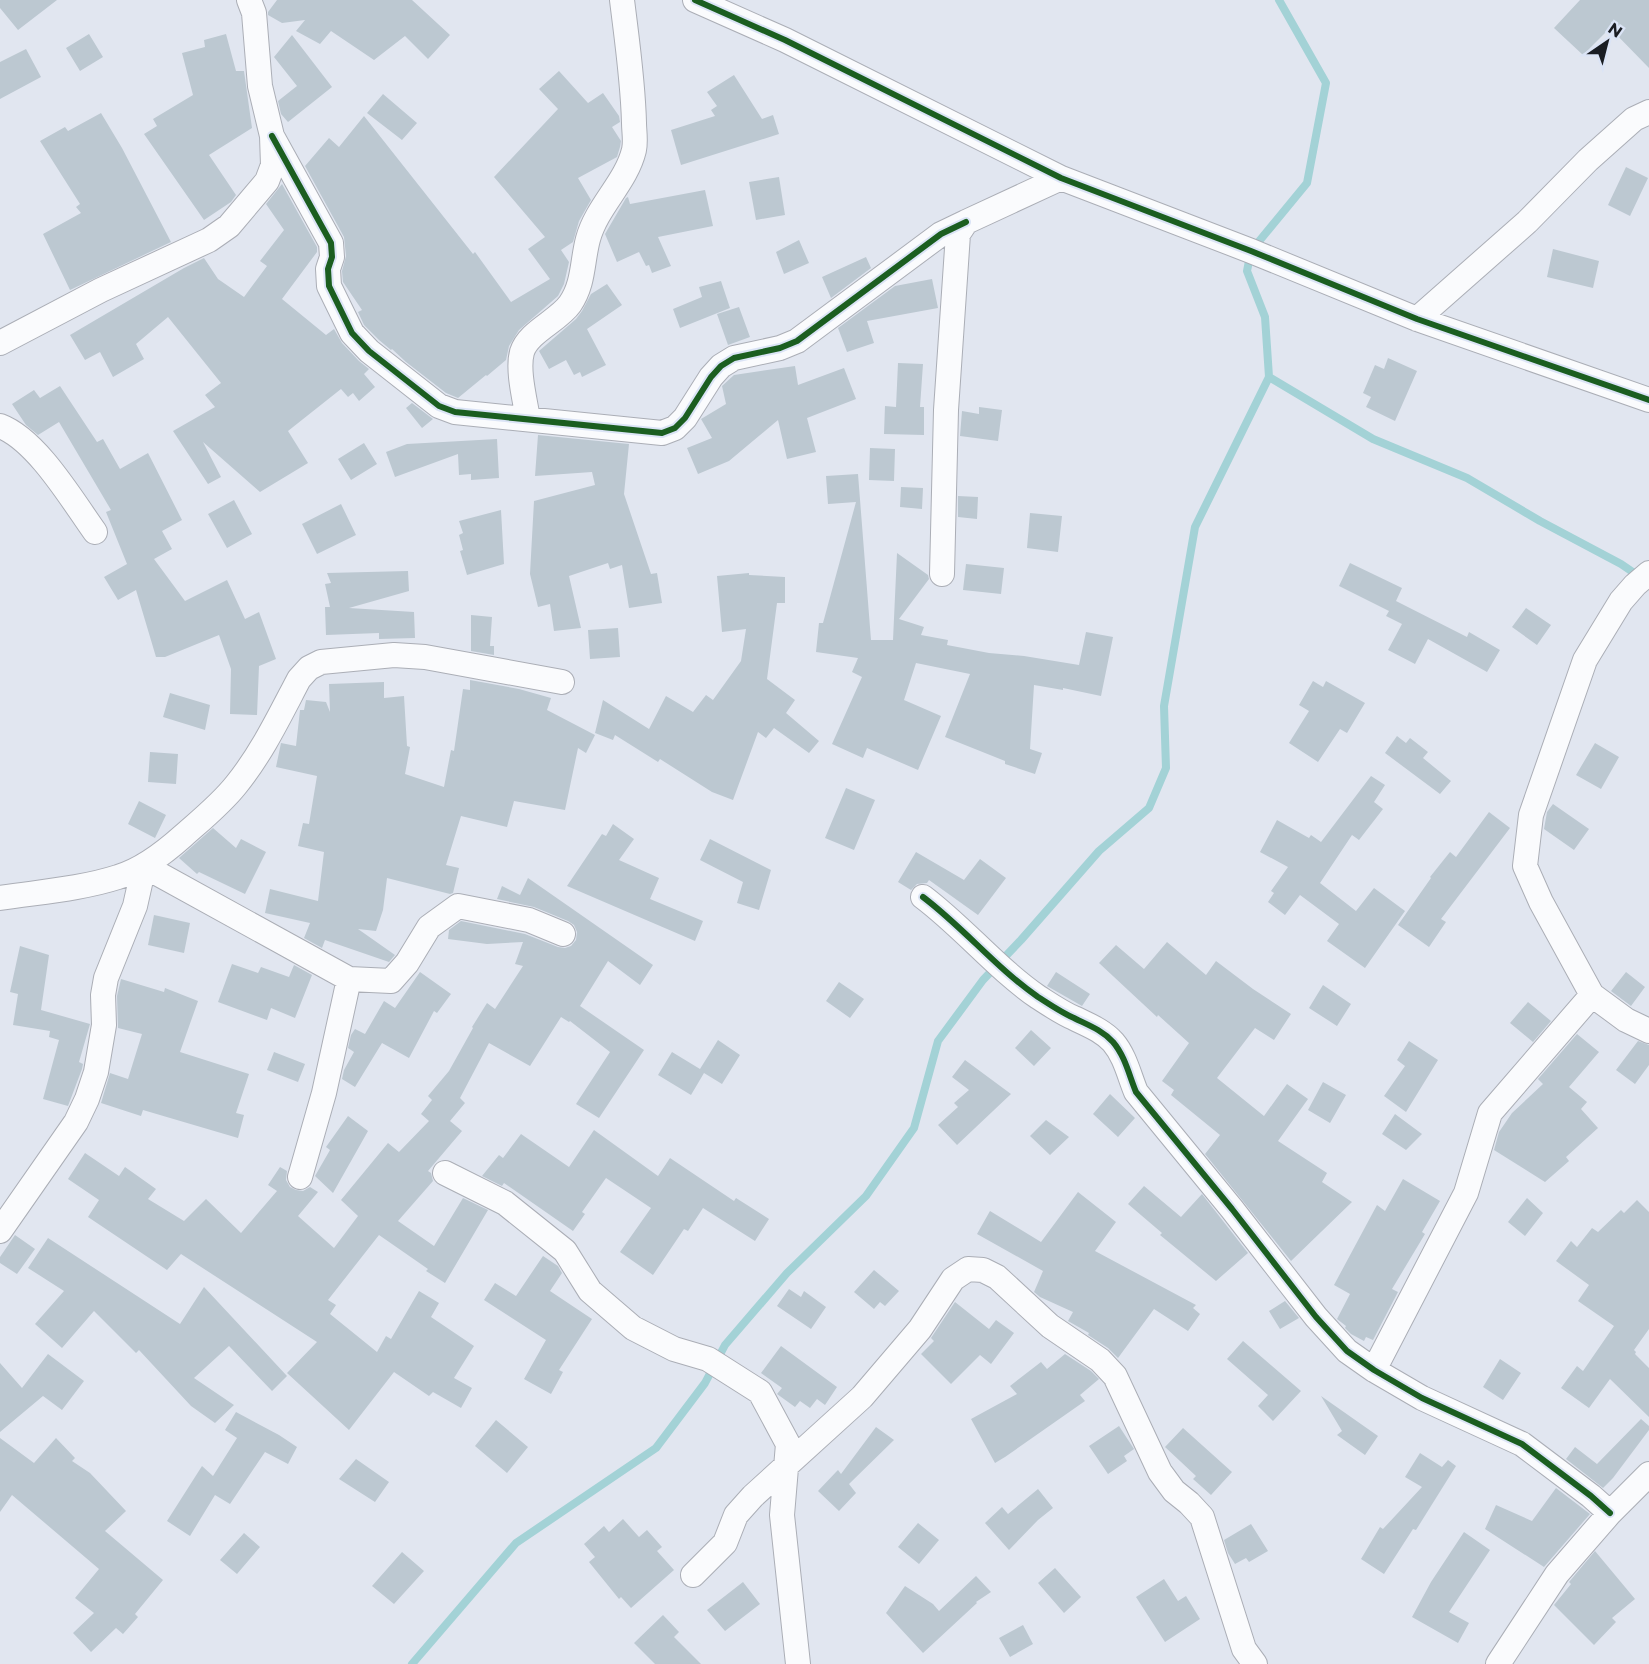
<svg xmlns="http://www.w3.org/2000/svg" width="1649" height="1664" font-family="Montserrat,sans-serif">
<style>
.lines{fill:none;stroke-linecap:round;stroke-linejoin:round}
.stream{stroke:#a3d2d6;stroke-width:8}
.building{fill:#bcc8d1}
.street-casing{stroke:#abaeb6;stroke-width:26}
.street{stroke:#fafbfd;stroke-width:24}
.cycleway-casing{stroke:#dbe4f6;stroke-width:10}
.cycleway{stroke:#1b5e20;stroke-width:6}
</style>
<rect width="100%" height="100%" fill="#e1e6f0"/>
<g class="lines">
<path class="stream" d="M1269 377 1373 439 1467 478 1540 521 1621 564 1640 577
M412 1664 516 1543 656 1448 705 1383 725 1345 787 1273 866 1196 914 1128 938 1041 983 980 1021 940 1099 851 1149 808 1166 768 1164 706 1195 527 1269 377 1265 317 1247 271 1251 251 1307 183 1326 83 1279 0"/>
</g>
<path class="building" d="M0 0H57L18 30 0 8Z
M277 0H412L450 35 428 59 405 36 374 60 331 31 320 44 296 31 305 20 282 23 268 15V12Z
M1580 0H1649V68L1610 28 1583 55 1554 28Z
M89 34 103 57 80 71 66 48Z
M226 34 236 71H244L252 128 209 155 236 195 231 202 204 220 144 134 157 126 153 119 193 95 182 53 205 47 204 40Z
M292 35 332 87 288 122 281 114 278 101 297 86 274 57Z
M26 49 41 77 0 99V62Z
M559 71 588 103 603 93 619 116 620 122 612 127 621 141 620 147 617 157 578 178 591 200 579 221 573 242 561 250 569 262 564 284 558 296 519 330 509 346 506 360 487 376 486 375 458 398 446 393 406 362 392 349 391 350 379 340 364 325 358 312 362 310 343 282 342 271 346 256 344 237 305 166 329 138 339 147 364 116 473 254 475 252 511 302 550 279 528 249 545 237 494 177 558 109 539 89Z
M734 75 762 119 773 115 779 134 681 165 671 130 715 116 711 110 717 106 707 92Z
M383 94 417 123 402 140 367 113Z
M101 113 122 148 171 242 70 290 43 234 81 213 76 207 80 204 40 141 65 127 68 131Z
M1626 167 1648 178 1630 216 1608 205Z
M779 177 785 215 756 220 749 182Z
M282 184 317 247V252L282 299 326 335 334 329 342 343 359 361 369 369 364 374 375 387 359 401 353 393 348 397 341 389 288 431 308 463 260 492 203 442 221 477 208 484 173 431 215 407 205 395 221 383 168 317 136 344 144 359 113 377 100 352 85 360 70 335 184 268 204 258 218 279 244 297 267 266 260 261 284 230 266 204Z
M705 190 713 226 658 237 671 266 652 273 649 265 646 266 639 252 617 262 605 234 626 198 628 197 630 204Z
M799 240 809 263 784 274 776 252Z
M1553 249 1599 261 1593 288 1547 277Z
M866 257 871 268 831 298 822 277Z
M932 279 938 308 867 321 874 343 847 352 838 328 895 286Z
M721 281 730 308 680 328 673 309 702 297 699 287Z
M607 284 622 305 587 329 606 365 582 377 580 372 574 375 566 360 549 369 539 351 576 319 582 311 591 294Z
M739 307 750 337 728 345 717 314Z
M1388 358 1417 371 1395 421 1366 407 1371 397 1363 393 1375 365 1384 369Z
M898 363 923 364 920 407H924V435L884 434 885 406 896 407Z
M795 366 798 385 844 368 856 399 807 418 816 452 787 459 778 420 729 461 698 474 687 448 712 438 701 419 726 404 722 386 734 375Z
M60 386 97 442 103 439 120 469 148 453 182 520 162 531 172 549 154 559 185 601 227 580 245 619 259 612 276 659 259 666 257 715 230 714 231 669 219 635 165 657H156L136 590 118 600 104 577 127 564 106 512 111 510 59 422 38 435 26 425 12 404 34 390 40 398Z
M412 403 433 419 422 428 406 408Z
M979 407 1002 410 998 441 960 436 962 411 979 414Z
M538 435 629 444 624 494 651 574 657 573 662 603 629 608 622 565 610 569 608 563 569 576 581 628 554 631 550 604 538 607 530 574 534 501 595 485 592 472 535 476Z
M497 439 499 478 471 480V474L459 475 458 454 395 477 386 452 407 444Z
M364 443 377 464 351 480 338 459Z
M870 448 895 449 894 481 869 480Z
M858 474 871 640H893L897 553 928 575 929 579 899 619 924 627 921 635 948 640 947 645 989 653 1024 656 1079 665 1086 632 1113 637 1101 696 1063 688V690L1034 685 1030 749 1042 753 1035 774 1005 764V761L945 737 970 674 916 663 904 700 941 716 918 770 867 748 863 758 832 744 862 677 852 672 858 658 816 652 819 623H823L856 502 828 504 826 476Z
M901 487 923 488 922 509 900 507Z
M958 496 978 497 977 519 958 517Z
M234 500 252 534 227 548 208 514Z
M341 504 356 535 317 554 302 524Z
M501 510 504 564 467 575 460 551 463 550 459 535 463 533 459 521Z
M1030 513 1062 516 1058 552 1027 548Z
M1350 563 1402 588 1396 601 1467 637 1469 632 1500 650 1487 672 1428 639 1415 664 1388 650 1402 624 1386 616 1389 611 1339 586Z
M966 564 1004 568 1001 594 963 590Z
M408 571 409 591 349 608 414 612 415 638 379 639V633L326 635 325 607H330L325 584 331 583 327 573Z
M749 573V575L785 577V603H777L767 679 795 700 786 713 819 741 809 753 774 728 766 738 758 732 733 800 712 792 660 759 658 762 615 735 613 740 595 733 603 700 649 729 666 696 693 712 706 695 713 700 741 661 746 629 722 632 717 576Z
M1526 608 1551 625 1537 645 1512 627Z
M471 615 492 617 490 646H494V655L471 651Z
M618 628 620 657 590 659 588 630Z
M470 680 519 689 551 698 547 710 595 735 586 753 578 748 565 810 514 801 507 827 461 816 446 865 459 868 453 893 450 894 387 878 383 910 376 931 358 929 395 955 389 962 325 940 322 948 304 938 310 923 265 913 270 889 318 901 324 852 298 846 303 823 309 824 317 776 276 767 281 743 296 746 300 710H304L306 700 326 702 330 712 329 684 384 682V698L404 696 407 746 410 747 405 774 444 787 451 750 454 751 463 689 470 690Z
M1313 681 1323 687 1326 681 1365 703 1347 733 1340 729 1318 762 1289 743 1309 711 1299 705Z
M170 693 210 705 205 730 163 717Z
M1397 736 1406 743 1410 738 1428 752 1423 758 1451 781 1440 794 1385 753Z
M1595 743 1619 757 1601 789 1576 775Z
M150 752 178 754 176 784 148 782Z
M1371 776 1385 785 1374 802 1383 809 1359 840 1352 835 1320 883 1356 911 1374 888 1405 911 1365 968 1327 941 1339 924 1300 895 1285 915 1268 902 1274 893 1271 891 1288 867 1260 852 1277 820 1309 838 1311 835 1321 842Z
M846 788 875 800 854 850 825 838Z
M139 801 166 815 155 838 128 824Z
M1553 804 1589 829 1574 850 1544 829 1547 812Z
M1489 812 1510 828 1441 919 1446 922 1429 947 1398 925 1431 878 1430 877 1450 852 1456 857Z
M613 824 634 839 619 860 659 878 650 899 703 921 695 941 567 886 602 834 606 836Z
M213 828 236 848 241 839 266 852 245 894 199 872 197 874 179 858Z
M710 839 771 870 759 910 737 903 743 882 700 860Z
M916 852 964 880 980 859 1006 878 978 915 929 880 927 883 917 884 911 890 898 882Z
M528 878 653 965 640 985 608 961 580 1006 644 1050 599 1118 576 1104 610 1052 570 1021 569 1022 561 1017 530 1066 489 1043 460 1098 465 1103 450 1121 462 1131 428 1171 431 1173 433 1181 398 1221 434 1246 463 1198 488 1210 445 1283 426 1271 428 1269 379 1235 328 1300 336 1305 330 1314 377 1352 386 1336 391 1339 419 1291 439 1303 431 1317 474 1346 454 1378 472 1388 461 1408 433 1392 429 1396 394 1372 349 1430 287 1373 317 1342 181 1254 167 1270 88 1217 99 1200 68 1179 85 1153 119 1176 125 1167 156 1189 148 1199 184 1221 206 1199 241 1233 277 1191 268 1185 280 1167 287 1171 286 1180 290 1187 296 1190 303 1191 310 1187 318 1192 298 1216 334 1248 358 1216 341 1200 388 1143 399 1152 429 1121 421 1114 432 1100 428 1096 449 1071 473 1028 472 1027 487 1003 495 1009 523 966 515 964 523 942 487 944 448 939 449 930 461 921 525 934 558 947 565 948 571 946 576 940 577 932 574 925 568 921 534 907 497 899 502 886 520 895Z
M154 915 190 923 184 953 148 945Z
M1167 942 1206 975 1216 961 1253 989 1291 1014 1274 1040 1255 1028 1217 1078 1264 1116 1287 1084 1308 1099 1278 1141 1327 1173 1322 1182 1352 1202 1291 1261 1205 1154 1220 1135 1171 1095 1174 1090 1162 1081 1189 1043 1158 1015 1157 1017 1099 963 1116 945 1144 969Z
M20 946 49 955 41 1010 90 1024 79 1062 83 1064 82 1069 68 1106 43 1099 59 1040 49 1037 50 1031 13 1025 18 994 10 992Z
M232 964 258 973 261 967 289 977 294 965 312 975 295 1018 271 1008 267 1020 218 1002Z
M420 972 451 994 437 1013 434 1011 409 1058 382 1043 355 1087 342 1079 344 1070 354 1052 348 1048 351 1035 355 1029 365 1034 384 1001 395 1008Z
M1056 972 1090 994 1082 1006 1047 986Z
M1626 972 1645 987 1631 1006 1611 991Z
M121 979 164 992 165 988 198 1001 180 1052 249 1074 236 1113 244 1115 238 1138 143 1110 141 1116 101 1103 110 1073 128 1079 142 1034 118 1028 117 996Z
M839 982 864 999 850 1018 826 1001Z
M1323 985 1351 1004 1337 1026 1309 1008Z
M1528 1002 1551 1021 1533 1042 1510 1023Z
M1031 1030 1051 1048 1034 1066 1015 1048Z
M1577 1034 1599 1052 1569 1087 1587 1102 1581 1109 1598 1128 1566 1157 1569 1161 1545 1182 1494 1150 1499 1132 1512 1113 1543 1084 1538 1079Z
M718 1040 740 1055 722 1084 704 1073 691 1095 658 1075 672 1052 700 1069Z
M1409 1041 1438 1060 1406 1112 1384 1096 1405 1066 1397 1060Z
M1638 1041 1649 1045V1065L1635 1084 1616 1070Z
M274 1052 305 1064 298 1082 267 1070Z
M965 1060 1011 1094 957 1145 938 1125 958 1107 954 1103 969 1090 952 1077Z
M1323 1082 1346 1095 1330 1123 1308 1110Z
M1110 1094 1135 1118 1118 1137 1093 1114Z
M1395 1114 1422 1134 1406 1150 1382 1134Z
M348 1116 368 1131 333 1193 315 1176 330 1150 326 1147Z
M1046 1120 1069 1137 1050 1155 1030 1136Z
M594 1130 658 1176 670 1158 734 1201 736 1198 769 1219 755 1241 703 1208 688 1231 684 1229 653 1275 620 1252 651 1208 606 1178 582 1212 585 1214 573 1231 504 1183 502 1186 482 1176 499 1155 503 1158 521 1134 569 1167Z
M1403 1179 1440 1201 1422 1232 1425 1234 1392 1289 1398 1292 1373 1340 1366 1337 1364 1341 1351 1334 1345 1328 1346 1326 1337 1319 1350 1294 1334 1285 1377 1205 1385 1211Z
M1144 1186 1181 1217 1202 1194 1248 1253 1216 1281 1160 1235 1162 1233 1128 1204Z
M1078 1192 1116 1222 1095 1251 1196 1305 1193 1308 1200 1314 1188 1331 1154 1309 1118 1358 1108 1348 1088 1335 1089 1333 1068 1321 1073 1312 1040 1297 1034 1292 1043 1271 977 1234 990 1211 1041 1242Z
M1527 1198 1543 1213 1525 1236 1508 1222Z
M1637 1200 1649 1212V1329L1634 1350 1636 1352 1635 1354 1649 1368V1417L1610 1379 1589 1408 1561 1388 1577 1366 1583 1371 1614 1326 1578 1301 1589 1285 1556 1261 1571 1241 1577 1247 1592 1228 1598 1232 1621 1210 1624 1213Z
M15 1235 35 1249 17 1274 0 1263V1257Z
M48 1238 180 1324 204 1287 287 1376 272 1391 229 1346 194 1378 234 1405 215 1423 191 1406 139 1350 136 1353 94 1311 62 1348 35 1324 64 1291 28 1268Z
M543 1256 558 1266 562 1273 550 1291 592 1319 559 1370 563 1372 551 1394 524 1379 546 1340 484 1300 495 1283 516 1296Z
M874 1270 899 1291 885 1306 880 1302 874 1309 854 1292Z
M789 1289 801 1297 804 1291 826 1307 811 1329 777 1306Z
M1285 1301 1299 1318 1280 1329 1269 1311Z
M955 1302 989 1329 996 1320 1014 1333 991 1364 980 1355 951 1384 921 1354 934 1341 931 1338Z
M1243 1341 1301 1391 1273 1421 1258 1406 1268 1395 1227 1359Z
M781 1346 837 1387 825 1405 817 1399 810 1408 800 1401 795 1407 777 1394 782 1388 761 1373Z
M48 1354 84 1381 62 1410 43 1396 0 1432V1363L22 1388Z
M1065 1354 1091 1371 1099 1379 1080 1395 1085 1401 1005 1457 995 1463 971 1419 1017 1394 1010 1386 1041 1362 1047 1369Z
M1500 1359 1521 1373 1503 1400 1483 1387Z
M1321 1396 1378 1436 1365 1455 1337 1435 1342 1431Z
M236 1412 279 1435 297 1447 288 1464 265 1452 230 1504 215 1495 190 1536 167 1521 202 1466 213 1476 237 1438 225 1430Z
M1641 1419 1649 1426V1430L1613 1478 1603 1488 1566 1459 1575 1447 1597 1464Z
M496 1420 528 1447 507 1473 475 1446Z
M1119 1426 1134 1449 1124 1456 1127 1461 1108 1474 1089 1446Z
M876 1427 894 1440 849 1484 856 1493 839 1511 818 1491 836 1472 838 1470 841 1474Z
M1183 1428 1232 1472 1211 1495 1193 1479 1196 1476 1165 1447Z
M0 1438 34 1463 56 1438 75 1458 72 1461 90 1473 126 1511 105 1531 163 1580 135 1614 138 1617 123 1634 116 1628 91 1652 73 1633 94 1613 75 1598 99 1569 12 1495 0 1512Z
M1420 1453 1442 1467 1448 1460 1456 1466 1416 1530 1413 1529 1384 1574 1361 1559 1380 1527 1383 1529 1422 1487 1405 1477Z
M356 1459 389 1482 375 1502 339 1479Z
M1556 1488 1590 1514 1544 1567 1485 1529 1496 1505 1532 1521Z
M1038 1489 1053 1508 1038 1520 1009 1550 985 1523 1002 1507 1008 1514Z
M623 1519 639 1537 647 1530 662 1547 657 1551 674 1570 631 1608 621 1597 619 1599 589 1562 595 1557 584 1544 604 1526 609 1532Z
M918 1523 939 1540 919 1564 898 1547Z
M1251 1524 1268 1551 1249 1562 1246 1558 1235 1564 1228 1553 1224 1540Z
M1464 1532 1490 1550 1449 1612 1469 1623 1458 1643 1412 1617 1431 1582Z
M244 1533 260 1547 237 1574 220 1560Z
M1595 1551 1635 1599 1612 1618 1616 1622 1594 1645 1554 1605 1571 1584 1569 1582Z
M402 1552 424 1571 394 1604 372 1586Z
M1055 1568 1081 1597 1064 1613 1038 1583Z
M976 1576 991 1592 976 1602 977 1603 923 1653 886 1613 905 1586 933 1604 939 1611Z
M1164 1579 1178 1601 1186 1596 1200 1619 1165 1642 1136 1597Z
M743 1582 760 1604 725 1631 707 1610Z
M663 1615 679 1632 674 1637 701 1664H655L634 1643Z
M1023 1625 1033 1644 1010 1657 999 1638Z"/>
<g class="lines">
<g class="street-casing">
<path id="street" d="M695 0 785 40 1061 178 1251 251 1417 319 1649 400
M272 136 331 243 332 257 328 269 329 286 352 333 369 351 439 406 455 412 662 433 675 428 685 418 711 377 721 366 734 358 780 348 797 341 941 234 966 222
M1417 319 1527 222 1588 160 1634 119 1649 112
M0 343 101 290 209 240 229 226 267 181 273 165 272 136 260 86 254 13 249 0
M528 419C525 400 517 370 522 352 528 332 558 321 570 304 584 284 582 261 588 239 597 206 626 183 634 150 636 141 634 131 634 123 633 81 627 41 622 0
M0 426C37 440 72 500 95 532
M1649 573 1635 585 1621 601 1585 660 1531 815 1525 866 1541 902 1592 995 1626 1020 1649 1031
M942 574 946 410 958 234 966 222 1061 178
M923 897C964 928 996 968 1038 997 1049 1004 1062 1013 1074 1018 1088 1025 1102 1030 1113 1042 1125 1056 1129 1075 1136 1092L1232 1209 1316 1317 1347 1351 1374 1370 1422 1398 1522 1444 1591 1496 1610 1513
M0 898C38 892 81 889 118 877 142 870 164 853 183 836 201 820 221 804 236 785 262 753 280 715 299 679L309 668 321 662 394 655 425 657 562 682
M445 1173 505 1203 565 1251 590 1291 633 1328 674 1349 708 1359 760 1392 788 1444 782 1515 798 1664
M300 1177 324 1093 349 979
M0 1231 76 1122 87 1099 96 1072 104 1025 103 995 106 978 135 906 144 866 349 979 391 981 407 963 429 927 458 906 529 920 563 934
M1374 1370 1466 1193 1490 1113 1592 995
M693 1575 725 1543 736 1515 753 1496 862 1397 920 1329 953 1279 968 1269 983 1270 997 1277 1050 1326 1100 1360 1115 1376 1160 1472 1174 1491 1189 1503 1202 1517 1244 1649 1255 1664
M1498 1664 1557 1574 1610 1513 1649 1474"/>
</g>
<use href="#street" class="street"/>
<g class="cycleway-casing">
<path id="cycleway" d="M695 0 785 40 1061 178 1251 251 1417 319 1649 400
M272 136 331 243 332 257 328 269 329 286 352 333 369 351 439 406 455 412 662 433 675 428 685 418 711 377 721 366 734 358 780 348 797 341 941 234 966 222
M923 897C964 928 996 968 1038 997 1049 1004 1062 1013 1074 1018 1088 1025 1102 1030 1113 1042 1125 1056 1129 1075 1136 1092L1232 1209 1316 1317 1347 1351 1374 1370 1422 1398 1522 1444 1591 1496 1610 1513"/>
</g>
<use href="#cycleway" class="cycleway"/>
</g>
<g transform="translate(1607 42) rotate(35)" stroke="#dbe4f6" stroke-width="4.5" paint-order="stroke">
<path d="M0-4.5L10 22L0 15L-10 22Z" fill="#1a1d23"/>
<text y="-9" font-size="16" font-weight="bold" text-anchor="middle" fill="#1a1d23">N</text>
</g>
</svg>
